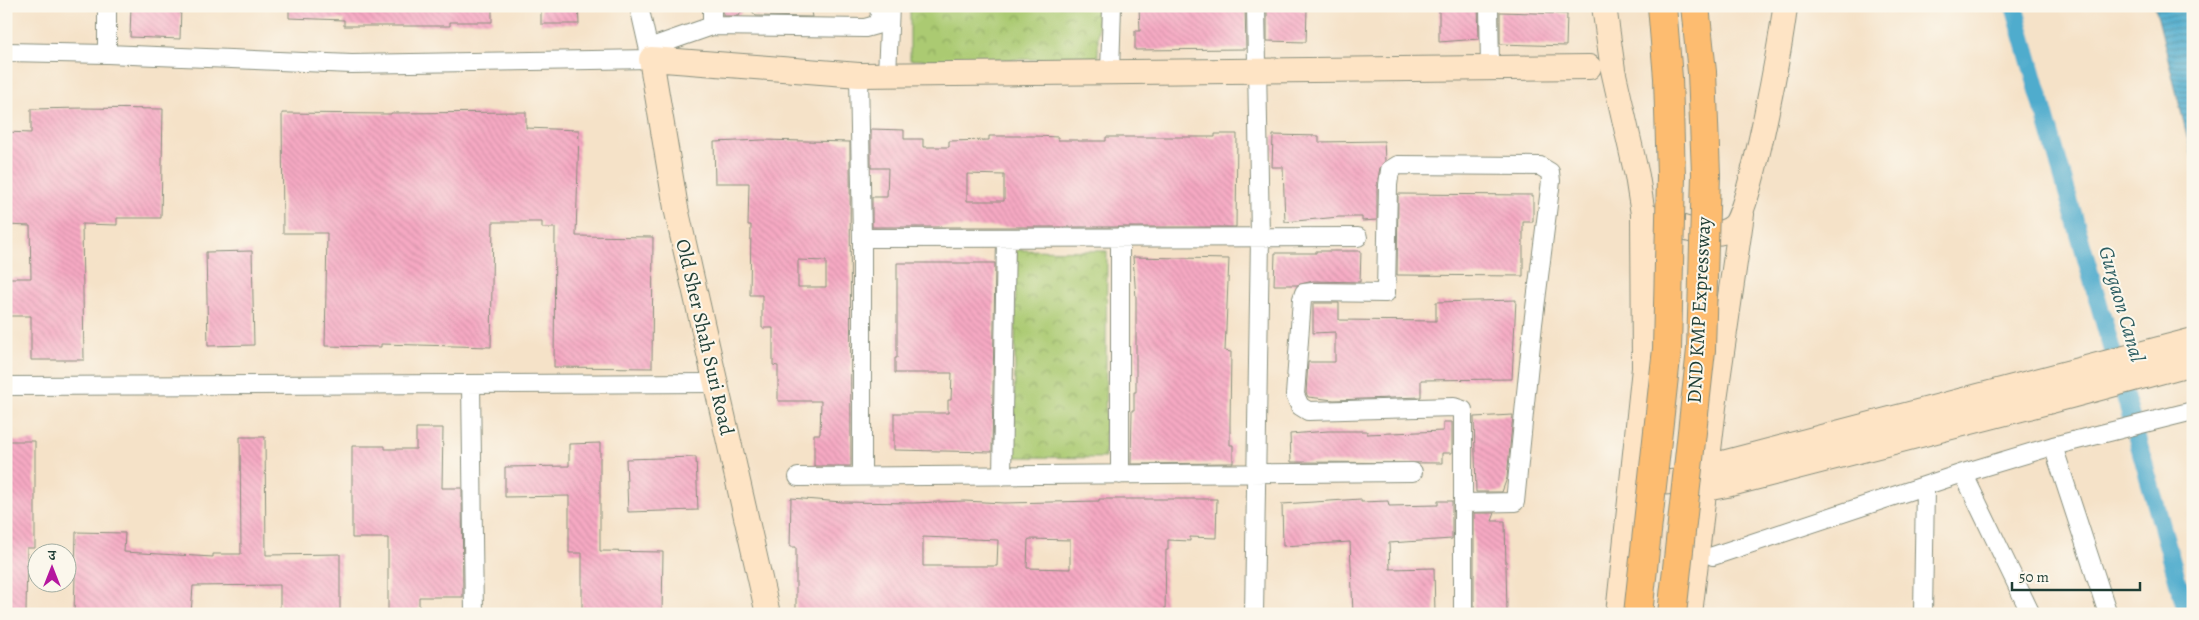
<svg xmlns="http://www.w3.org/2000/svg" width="2199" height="620" font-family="Alegreya,'Noto Serif Devanagari',serif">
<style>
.park{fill:url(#park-crowns);stroke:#658453}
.water{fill:url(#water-rules);stroke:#377480}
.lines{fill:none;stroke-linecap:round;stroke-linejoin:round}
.canal{stroke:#4faccd;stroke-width:18}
.building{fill:url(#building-back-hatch);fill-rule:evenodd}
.street-casing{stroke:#8a907e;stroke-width:20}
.secondary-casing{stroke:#8a907e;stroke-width:26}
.highway-casing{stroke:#8a907e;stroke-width:30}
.street{stroke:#fff;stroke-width:18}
.secondary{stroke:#fee4c5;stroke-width:24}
.highway{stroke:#fdbc6f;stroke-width:28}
.highway-bridge-casing{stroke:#8a907e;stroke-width:30;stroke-linecap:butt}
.highway-bridge{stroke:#fdbc6f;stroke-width:28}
.labels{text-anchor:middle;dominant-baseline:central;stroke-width:4;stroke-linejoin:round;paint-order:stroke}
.street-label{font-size:20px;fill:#1f3d34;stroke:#fbf7ec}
.water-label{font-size:21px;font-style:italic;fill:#2d5e62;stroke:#fbf7ec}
</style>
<defs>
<pattern id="park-crowns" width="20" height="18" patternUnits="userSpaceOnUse" patternTransform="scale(1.25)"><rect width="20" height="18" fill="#abca72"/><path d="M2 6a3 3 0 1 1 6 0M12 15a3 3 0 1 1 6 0" fill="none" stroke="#8ba55e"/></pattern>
<pattern id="water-rules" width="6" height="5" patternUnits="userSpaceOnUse" patternTransform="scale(1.25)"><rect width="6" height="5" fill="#4faccd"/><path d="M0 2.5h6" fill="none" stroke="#418da7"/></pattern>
<pattern id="building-back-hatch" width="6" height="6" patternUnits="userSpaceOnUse" patternTransform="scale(1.25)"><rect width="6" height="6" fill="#f6a9c3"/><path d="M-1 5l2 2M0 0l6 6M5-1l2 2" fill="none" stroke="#d292a8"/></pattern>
</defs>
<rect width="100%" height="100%" fill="#fbf7ec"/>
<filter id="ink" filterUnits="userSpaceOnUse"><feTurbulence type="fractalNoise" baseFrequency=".02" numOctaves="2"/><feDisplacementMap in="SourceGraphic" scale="10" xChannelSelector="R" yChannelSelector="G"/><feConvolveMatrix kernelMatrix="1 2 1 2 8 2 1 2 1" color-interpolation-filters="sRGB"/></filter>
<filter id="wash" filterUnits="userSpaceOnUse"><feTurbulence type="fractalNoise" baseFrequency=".0096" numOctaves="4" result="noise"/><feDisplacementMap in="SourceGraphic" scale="20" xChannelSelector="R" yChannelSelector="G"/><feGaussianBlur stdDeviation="1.12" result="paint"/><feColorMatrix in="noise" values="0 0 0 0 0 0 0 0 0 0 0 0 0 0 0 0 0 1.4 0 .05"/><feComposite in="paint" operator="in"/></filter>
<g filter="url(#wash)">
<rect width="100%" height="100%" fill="#f5e2c8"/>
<path class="park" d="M910 6H1098V59L910 60Z
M1016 250 1107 251 1105 458 1014 457Z"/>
<path class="water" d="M2155 6H2193V160Z"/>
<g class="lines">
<path class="canal" d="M2014 6 2187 614"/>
</g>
<g id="blocks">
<path class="building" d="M131 6H181L180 39 130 37Z
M289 6H492V22H450V26H344V20L289 18Z
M541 6H578L579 24H541Z
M723 6H744L739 16H723Z
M748 6H810L812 17 756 16Z
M1139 6H1245L1246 49 1135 50V31H1140Z
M1267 6H1300V10H1307L1306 42 1267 41Z
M1439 6H1478L1479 39 1439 42Z
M1500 12 1567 14 1566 46 1500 44Z
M82 108 163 109 161 218H117V225L82 224 84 360H31V316H6V278H31L30 226 6 225V132L31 133V109Z
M526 112V128L579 130 576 236 653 237 652 368 554 367 555 228H542V222H493L491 347 381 344V347L325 346 327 233H283L282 113 391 114V113Z
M871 129 904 130V139H923V147H949V141L989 140V136H1035L1058 137V140H1078V141H1106V137H1215V134H1237L1236 227H872V197H887L888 168H871ZM967 174 1004 175V201H967Z
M1273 135 1319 136V142L1384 141 1385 161 1380 168 1377 184V220L1362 221V217H1339L1285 222 1283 167H1272Z
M762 140 850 142 851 466H814V434H820L821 401H778V366L773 365V328H762V295H750L751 225H748L749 183H715L714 142ZM798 260 826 261V287H798Z
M1398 194 1533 195V222H1523V276L1397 275Z
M252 251 254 345 208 346 206 252Z
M1316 251H1361L1360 282 1313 281 1297 285H1274L1275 253H1316Z
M1133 257 1229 259 1225 351 1231 352 1230 423V445H1233V463L1131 464 1132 410H1134V392H1136V298Z
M897 263H995L992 452 894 450V413H948V400H951L952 373H895V358H897Z
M1516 300 1512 379 1421 380V397L1334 400 1308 397 1306 393 1308 362H1335V332L1313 333V303H1339V320L1436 321V302Z
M1513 415 1507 478 1502 492H1476L1474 417Z
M1443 422H1452V453H1442V463L1291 462 1290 434 1328 431H1367V434L1443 431Z
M416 428H443L442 488H462L463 597H419V614H388V538H352V446H385V449H416Z
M240 437H265L266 555 340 554V614H280V585L193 586 191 614H74L76 532 125 533 124 552 213 557V554H241Z
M6 441H35V548H27L26 614H6Z
M600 443V551L663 552 662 614H582V553H569V496L505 497V467L569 466V444Z
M696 457 698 510 628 512 626 459Z
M791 498 842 502 913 503 964 501 1004 503 1099 501V499H1217L1216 538 1190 537V541L1168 540V550H1166L1165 614H796V547H790ZM923 537 998 540 997 566H923ZM1030 539 1070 540V569L1027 568 1028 540Z
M1361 499V502L1388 501 1389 506 1438 505V501H1452V539L1389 543 1390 569 1434 568 1435 614H1353L1350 542 1283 546 1282 504Z
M1474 513H1495L1492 521H1505L1507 611 1474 612Z"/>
</g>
</g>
<g filter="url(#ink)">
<use href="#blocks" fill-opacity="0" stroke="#8a907e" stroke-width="1"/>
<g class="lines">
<g class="street-casing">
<path id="street" d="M107 6V54
M712 6V26
M1489 6 1490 68
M649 48 712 26 865 28 876 25 880 16 879 6
M6 52 107 54 352 64 651 59 639 6
M1110 72 1112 6
M887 74 890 6
M859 75 862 238V476
M862 238 1358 237
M471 384 474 614
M6 386 715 383
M2053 446 2108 614
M1963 473 2031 614
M1120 475V237
M1002 476 1006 238
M798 477 1413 472
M1713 556 1963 473 2053 446 2193 411
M1254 614 1260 237 1256 6
M1463 614V410L1454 407 1308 411 1300 406 1295 395 1302 299 1304 293 1313 292 1386 293 1388 185 1390 170 1398 165 1540 166 1550 172 1551 181 1533 324 1515 502 1464 503
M1923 614 1925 487"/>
</g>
<g class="secondary-casing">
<path id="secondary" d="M1604 6 1613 70 1637 176 1643 214 1644 368 1618 614
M1654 218C1674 225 1716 243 1734 226 1750 211 1783 36 1785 6
M1695 480 1705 489 1727 485 2071 396 2193 363
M1634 485 1695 480 1707 467 2193 340
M768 614 676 208 651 59 859 75 1589 67
M1690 614 1714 407 1742 214"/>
</g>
<g class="highway-casing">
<path id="highway" d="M1662 6 1668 78 1671 176
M1695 6 1702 72 1706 174"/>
</g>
<use href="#street" class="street"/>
<use href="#secondary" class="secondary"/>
<use href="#highway" class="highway"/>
<g class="highway-bridge-casing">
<path id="highway-bridge" d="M1638 614 1667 349 1671 176
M1672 614 1701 350 1706 174"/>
</g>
<use href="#highway-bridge" class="highway-bridge"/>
</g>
</g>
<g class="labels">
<g class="street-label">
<text transform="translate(1699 310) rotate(-87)">DND KMP Expressway</text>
<text transform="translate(705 337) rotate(77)">Old Sher Shah Suri Road</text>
</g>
<g class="water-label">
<text transform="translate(2122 304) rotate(74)">Gurgaon Canal</text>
</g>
</g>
<rect width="2199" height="620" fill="none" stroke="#fbf7ec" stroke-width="25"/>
<g transform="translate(52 568)"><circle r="24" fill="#fbf7ec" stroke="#a3ada2"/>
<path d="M0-4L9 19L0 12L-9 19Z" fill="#b5179e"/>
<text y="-8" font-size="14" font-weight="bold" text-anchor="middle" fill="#1f3d34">उ</text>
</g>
<path d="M2012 582v8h128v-8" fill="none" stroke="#1f3d34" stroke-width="2.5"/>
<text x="2019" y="582" font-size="15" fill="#1f3d34" stroke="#fbf7ec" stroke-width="4" paint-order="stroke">50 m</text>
</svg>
